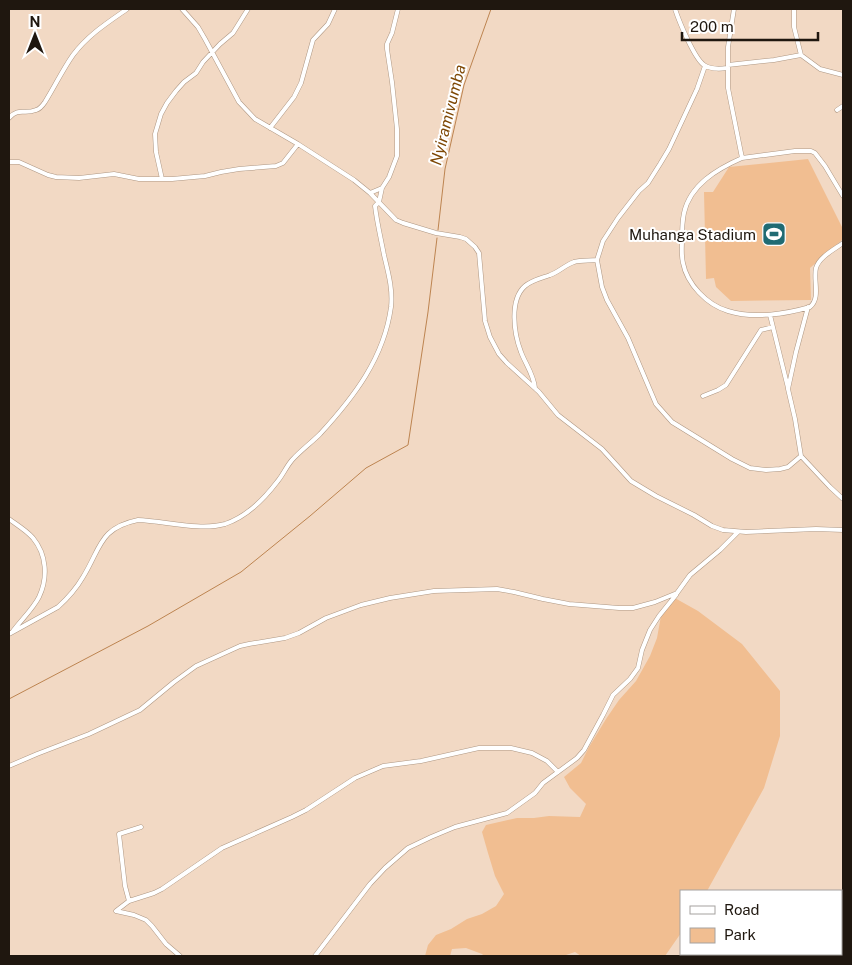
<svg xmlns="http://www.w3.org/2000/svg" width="852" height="965" font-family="'Public Sans',sans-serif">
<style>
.green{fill:#f1be91}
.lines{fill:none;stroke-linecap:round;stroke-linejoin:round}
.stream{stroke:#bd8450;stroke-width:1}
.minor-casing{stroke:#ae9783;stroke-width:5}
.minor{stroke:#fff;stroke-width:4}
.labels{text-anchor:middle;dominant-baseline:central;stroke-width:4;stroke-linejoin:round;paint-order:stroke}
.poi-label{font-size:15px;fill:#1f170f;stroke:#fff;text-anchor:end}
.water-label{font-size:16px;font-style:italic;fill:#7e4805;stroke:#fff}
</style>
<rect width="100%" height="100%" fill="#f2d9c4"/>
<path class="green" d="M808 159 843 229V239L810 268 811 300 731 301 716 287 714 278 706 279 704 192H713L729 167Z
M673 597 698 611 742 644 780 691V736L764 788 707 891H681V933L665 956H581L575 952 563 956H484L482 954 466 948 452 949 450 956H425L428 945 436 935 451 929 467 919 482 914 496 906 504 894 495 876 488 853 482 832 486 825 517 818H534L549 816 580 817 586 804 570 788 564 777 581 763 589 747 606 719 619 700 636 681 650 656 657 638 661 616Z"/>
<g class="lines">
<path class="stream" d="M438 230 445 169 464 85 491 9
M9 699 148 626 241 572 310 516 366 468 408 445 428 312 437 238"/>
<g class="minor-casing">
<path id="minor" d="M182 9 198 27 205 39 239 102 255 119 298 144 354 180 370 193 396 220 403 223 436 233 460 237 466 239 475 247 479 253 485 321 490 337 499 354 507 363 539 392 558 415 602 449 631 481 656 496 694 515 712 526 723 530 746 532 816 529 843 530
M675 9C679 21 694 58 704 65 710 69 720 69 727 68
M734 9 728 47V88L742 158 795 151H811L815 153 825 166 843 196
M794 9V27L801 55 820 69 843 75
M728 65 774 60 801 55
M705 66 697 89 669 149 660 164 648 183 639 191 618 218 603 241 597 260 602 287 607 300 628 338 656 404 672 422 732 459 750 468 766 470 780 469 788 467 801 456
M837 110 843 106
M9 118C19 107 24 115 36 110 40 109 43 105 45 102 55 86 63 69 73 55 88 35 107 23 127 9
M270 128 294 97 301 83 313 40 328 24 335 9
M742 158C717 169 690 185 684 213 682 222 682 231 682 240 682 248 681 255 683 263 687 284 707 305 728 311 753 319 786 314 810 307 821 298 813 280 816 268 819 257 835 249 843 243
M9 162H19L48 175 56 177 79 178 114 174 139 179H172L205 176 221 172 239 169 276 166 283 163 298 144
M162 179 156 152 155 134 161 114 167 103 176 91 184 82 196 73 203 62 220 44 233 33 248 9
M370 193 382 188 389 177 397 156V129L392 82 387 49V44L392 33 398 9
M808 307 796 352 788 389 795 419 801 456 830 487 843 499
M770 315 788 388
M535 388C534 375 525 363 521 352 514 334 509 300 525 286 532 280 542 278 550 275 559 272 565 265 574 262 581 260 590 261 597 260
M703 396 718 390 726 385 761 330 773 327
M9 519C17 525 26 530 33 538 47 555 48 578 39 597 33 609 21 620 13 631
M9 634 58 607C68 598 76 589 83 577 101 548 99 528 138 520 164 521 200 531 225 524 246 517 264 499 277 482 283 475 286 467 292 460 301 450 311 443 320 434 354 397 384 358 391 307 393 289 388 272 384 255 381 239 377 223 375 206L379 202 382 188
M9 766 37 754 89 734 140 710 174 682 196 666 240 646 249 644 285 638 299 633 326 618 361 605 390 598 434 591 497 589 514 592 543 599 569 604 619 608H633L655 602 677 593 690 575 720 550 738 532
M129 901 125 886 119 834 141 827
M116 911 129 901 154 893 162 889 222 848 292 817 306 810 355 778 383 766 421 761 479 748H511L532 753 547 761 558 772
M116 911 134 915 146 920 152 926 166 944 180 956
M315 956 370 884 385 868 408 848 431 837 455 827 507 813 535 793 543 783 577 758 584 750 603 715 613 695 630 679 638 668 642 650 650 630 659 616 676 595"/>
</g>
<use href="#minor" class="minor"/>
</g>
<defs>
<g id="stadium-square" transform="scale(1.25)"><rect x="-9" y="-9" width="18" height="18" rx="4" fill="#206b73" stroke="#fff"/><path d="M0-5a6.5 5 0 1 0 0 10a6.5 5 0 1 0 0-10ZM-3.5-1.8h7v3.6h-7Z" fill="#fff"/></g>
</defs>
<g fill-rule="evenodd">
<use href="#stadium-square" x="774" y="234"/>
</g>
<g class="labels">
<g class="poi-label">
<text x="756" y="234">Muhanga Stadium</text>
</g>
<g class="water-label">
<text transform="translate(448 115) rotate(-76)">Nyiramivumba</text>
</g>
</g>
<rect width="852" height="965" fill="none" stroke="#1f170f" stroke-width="20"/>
<rect x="680" y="890" width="162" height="65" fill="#ffffff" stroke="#a5a29f"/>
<rect x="690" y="906" width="25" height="8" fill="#ffffff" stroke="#a5a29f"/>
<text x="724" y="915" font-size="15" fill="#1f170f">Road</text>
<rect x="690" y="928" width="25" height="15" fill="#f1be91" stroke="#a5a29f"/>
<text x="724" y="940" font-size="15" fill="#1f170f">Park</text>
<g transform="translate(35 35)" stroke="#ffffff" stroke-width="4" paint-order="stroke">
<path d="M0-4L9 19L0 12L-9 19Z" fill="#1f170f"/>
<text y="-8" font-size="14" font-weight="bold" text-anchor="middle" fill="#1f170f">N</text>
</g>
<path d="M682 32v8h136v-8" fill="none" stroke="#1f170f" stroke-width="2.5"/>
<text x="690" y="32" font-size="15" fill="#1f170f" stroke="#ffffff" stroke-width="4" paint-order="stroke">200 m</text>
</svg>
